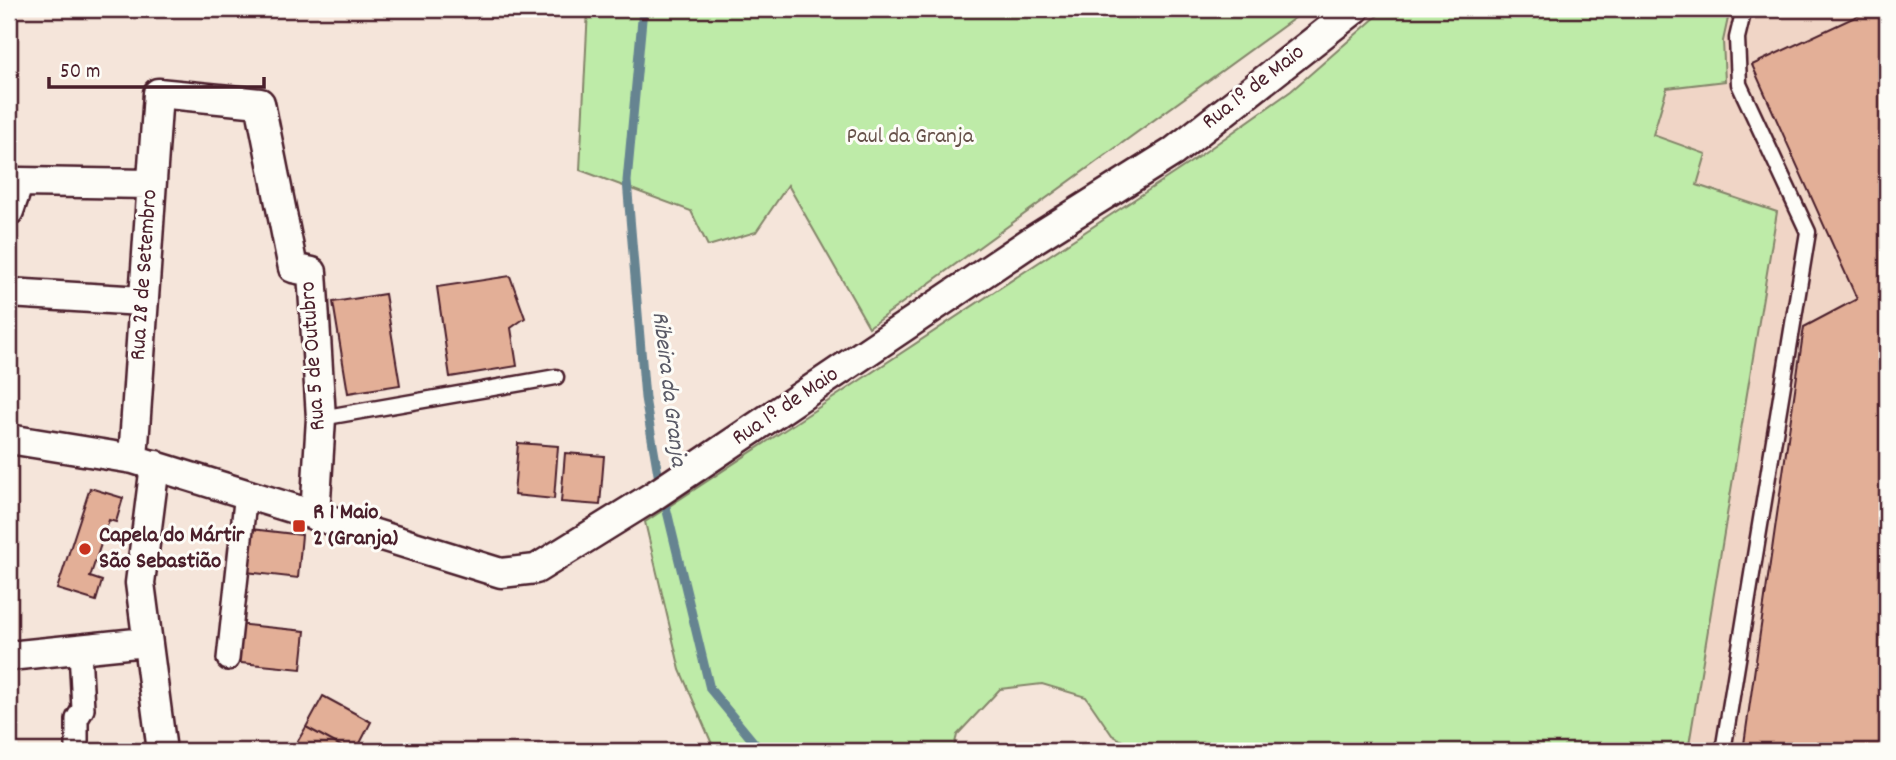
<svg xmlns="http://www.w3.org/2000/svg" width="1896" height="760" font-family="Dekko,sans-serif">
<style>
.built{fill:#f0d5c6}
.green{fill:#beeba8;stroke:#84856a;stroke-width:2}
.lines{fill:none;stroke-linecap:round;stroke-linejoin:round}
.stream{stroke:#668491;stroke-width:9}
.building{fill:#e3af97;stroke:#4a1f2b;stroke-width:2}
.service-casing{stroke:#4a1f2b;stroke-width:19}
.pedestrian-casing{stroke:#4a1f2b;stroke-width:26}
.minor-casing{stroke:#4a1f2b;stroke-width:33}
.service{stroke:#fdfcf7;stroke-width:14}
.pedestrian{stroke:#fdfcf7;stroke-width:21}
.minor{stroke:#fdfcf7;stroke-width:28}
.poi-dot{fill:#c8321e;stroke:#fdfcf7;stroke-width:2.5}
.labels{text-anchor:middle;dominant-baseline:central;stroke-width:6;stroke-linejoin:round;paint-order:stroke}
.street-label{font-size:23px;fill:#4a1f2b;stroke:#fdfcf7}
.park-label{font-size:23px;fill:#67524a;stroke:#fdfcf7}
.poi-label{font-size:23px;font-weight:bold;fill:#4a1f2b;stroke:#fdfcf7;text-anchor:start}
.water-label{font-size:24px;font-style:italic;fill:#5a5a66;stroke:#fdfcf7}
</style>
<rect width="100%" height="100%" fill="#f5e5da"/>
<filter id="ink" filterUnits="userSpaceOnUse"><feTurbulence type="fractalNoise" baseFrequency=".0143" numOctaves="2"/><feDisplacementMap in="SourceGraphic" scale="14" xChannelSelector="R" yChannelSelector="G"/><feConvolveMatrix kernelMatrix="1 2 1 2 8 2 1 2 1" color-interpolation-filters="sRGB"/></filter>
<g filter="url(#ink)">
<path class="built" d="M1730 9H1887V751H1688L1777 212 1696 185 1653 136 1666 88 1725 80 1723 41Z"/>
<path class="green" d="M588 9H1307L869 327 788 185 756 232 708 246 691 211 580 170Z
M1385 9H1730L1723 41 1725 81 1667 88 1653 135 1706 154 1697 185 1777 212 1688 751H1140L1112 735 1086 697 1042 684 1000 689 957 735 953 751H715L680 670 645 522 1188 164 1291 91Z"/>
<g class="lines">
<path class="stream" d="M643 9 627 181 645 398 658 474 710 689 761 751"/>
</g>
<path class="building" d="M1872 9H1887V751H1743L1804 327 1857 299 1752 65Z
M510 276 525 318 511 328 517 366 450 377 437 287Z
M385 294 400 385 348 393 333 302Z
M518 443 558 446 554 499 514 495Z
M565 453 604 456 600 505 561 502Z
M90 488 123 498 116 522 109 520 90 577 102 581 96 601 57 589Z
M9 516 14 517 9 541Z
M251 529 302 535 298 578 246 572Z
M236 624 305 631 301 669 231 662Z
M323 696 371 722 356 751H350L306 727Z
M306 727 350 751H292Z"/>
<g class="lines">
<g class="service-casing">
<path id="service" d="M321 418 556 377
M1723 751 1808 232 1739 84 1737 38 1744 9"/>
</g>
<g class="pedestrian-casing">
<path id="pedestrian" d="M228 659 246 492
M77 751V719L83 709 80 650"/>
</g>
<g class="minor-casing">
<path id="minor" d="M9 211 19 182 151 184
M9 293 142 301
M9 439 133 459 501 573 536 569 652 497 1033 240 1173 152 1355 9
M133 459 158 93 260 103 293 268 312 272 321 418 315 516
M155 465 140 583 162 751
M9 656 146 642"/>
</g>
<use href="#service" class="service"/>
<use href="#pedestrian" class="pedestrian"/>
<use href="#minor" class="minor"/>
</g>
</g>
<g class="poi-dot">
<rect x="292" y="519" width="14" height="14" rx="3.5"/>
<circle cx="85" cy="549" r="7"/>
</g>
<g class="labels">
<g class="street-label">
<text transform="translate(1254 88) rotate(-38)">Rua 1º de Maio</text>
<text transform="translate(145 275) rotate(-86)">Rua 28 de Setembro</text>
<text transform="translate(314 356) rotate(-94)">Rua 5 de Outubro</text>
<text transform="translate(786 407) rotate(-34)">Rua 1º de Maio</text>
</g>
<g class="park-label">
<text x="910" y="137">Paul da Granja</text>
</g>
<g class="poi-label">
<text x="313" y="513">R 1 Maio<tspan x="313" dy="26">2 (Granja)</tspan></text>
<text x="99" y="536">Capela do Mártir<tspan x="99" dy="26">São Sebastião</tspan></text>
</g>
<g class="water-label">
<text transform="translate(668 389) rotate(83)">Ribeira da Granja</text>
</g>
</g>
<rect width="1896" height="760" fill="none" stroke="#fdfcf7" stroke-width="35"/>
<rect x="18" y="18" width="1861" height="725" fill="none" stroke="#4a1f2b" stroke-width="2.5" filter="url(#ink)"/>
<path d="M49 77v10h215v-10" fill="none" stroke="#4a1f2b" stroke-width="3.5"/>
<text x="60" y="77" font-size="21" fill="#4a1f2b" stroke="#fdfcf7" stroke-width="5" paint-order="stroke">50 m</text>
</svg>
